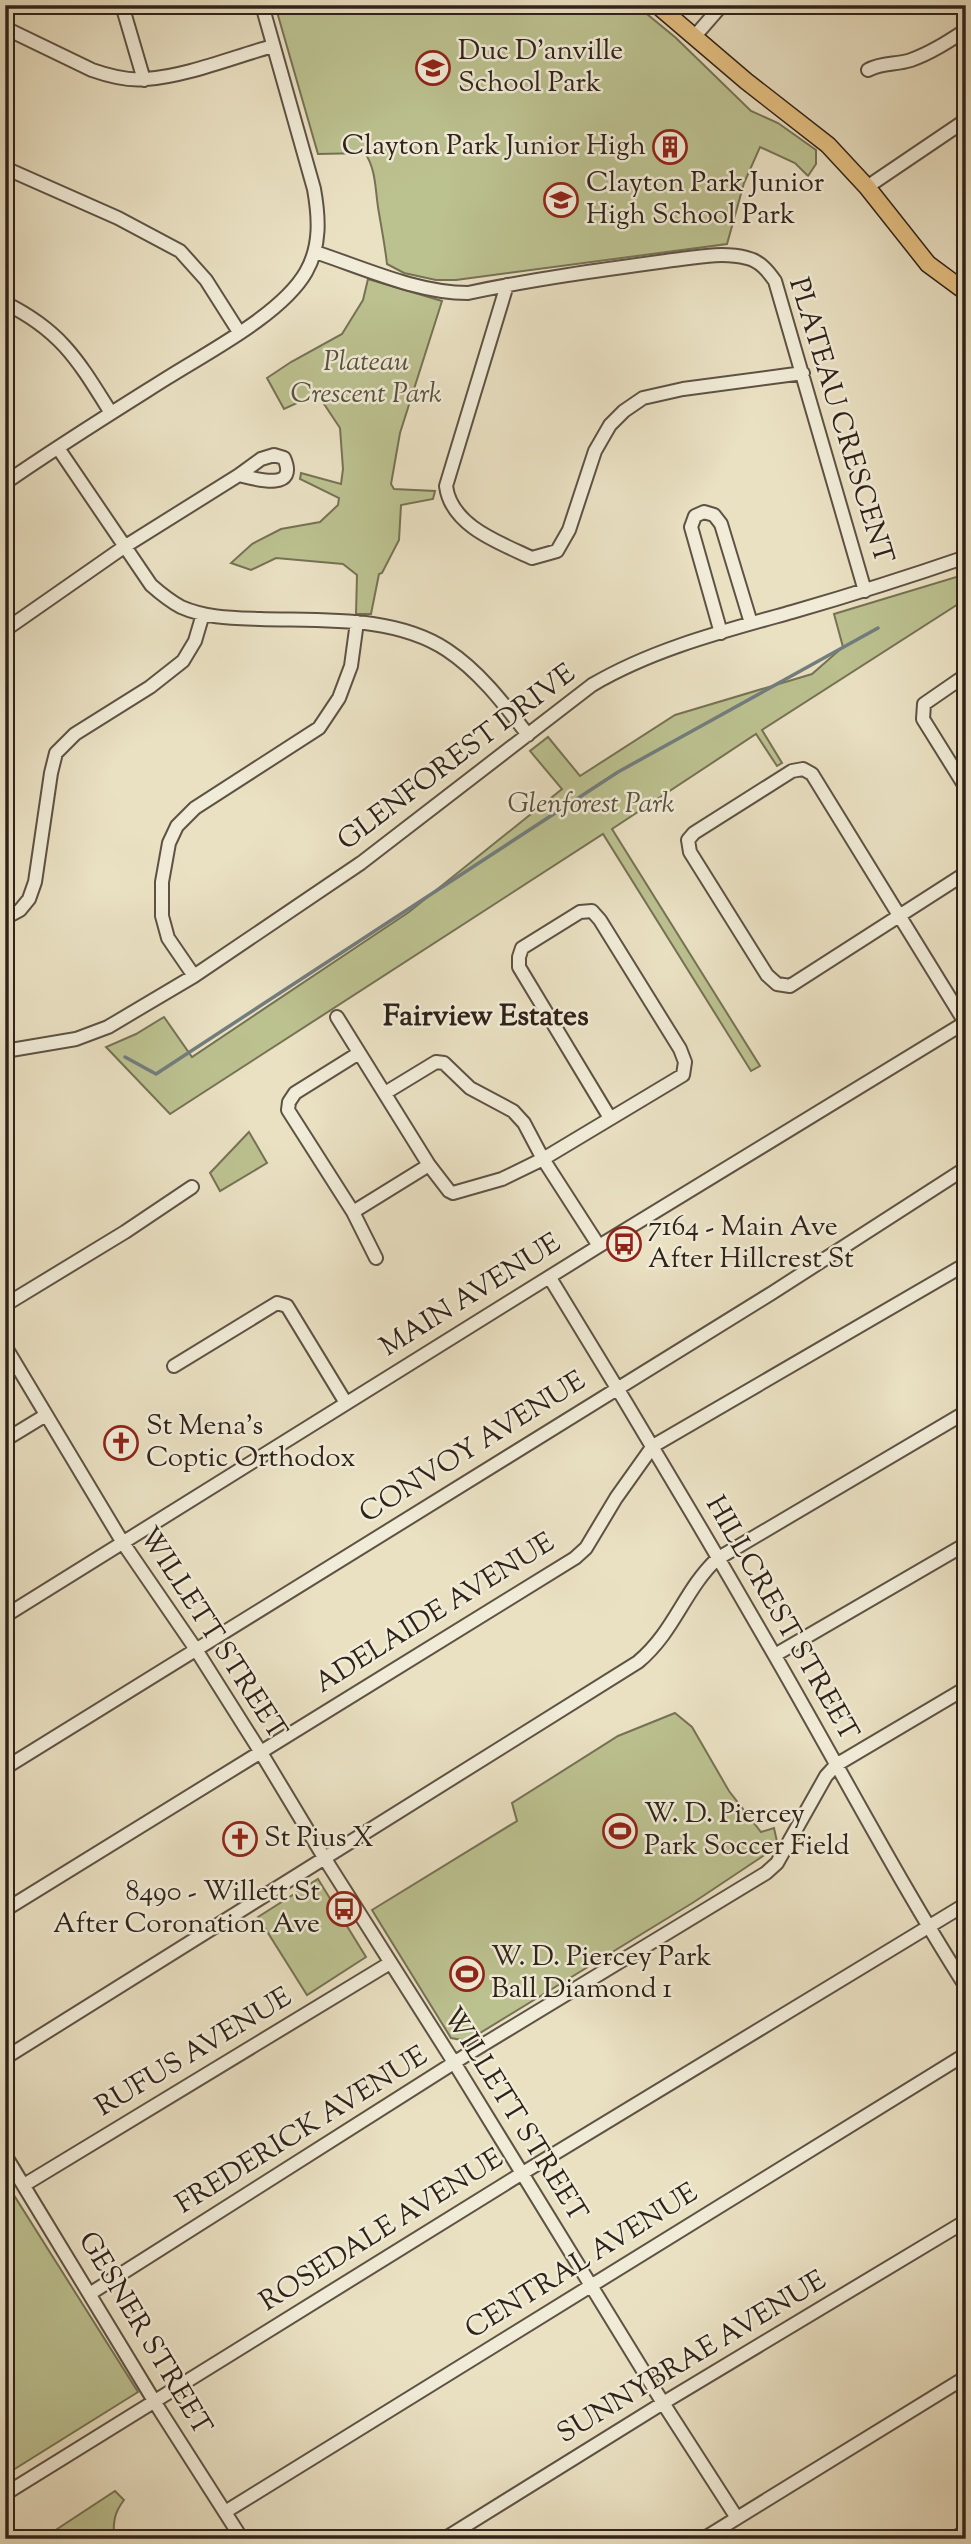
<svg xmlns="http://www.w3.org/2000/svg" width="971" height="2544" font-family="'Sorts Mill Goudy',serif">
<style>
.green{fill:#bcc190;stroke:#767255;stroke-width:2}
.lines{fill:none;stroke-linecap:round;stroke-linejoin:round}
.stream{stroke:#727d7e;stroke-width:3.5}
.minor-casing{stroke:#5e5244;stroke-width:16}
.major-casing{stroke:#2f221a;stroke-width:19}
.minor{stroke:#f1ecd8;stroke-width:12}
.major{stroke:#e5c082;stroke-width:16}
.labels{text-anchor:middle;dominant-baseline:central;stroke-width:5;stroke-linejoin:round;paint-order:stroke}
.poi-label{font-size:28px;fill:#2f221a;stroke:#f1ecd8;text-anchor:start}
.park-label{font-size:28px;font-style:italic;fill:#59523d;stroke:#f1ecd8}
.street-label{font-size:28px;fill:#2f221a;stroke:#f1ecd8}
.neighbourhood-label{font-size:30px;font-weight:bold;fill:#2f221a;stroke:#f1ecd8}
</style>
<rect width="100%" height="100%" fill="#eae1c3"/>
<filter id="stains"><feTurbulence type="fractalNoise" baseFrequency=".00286" numOctaves="4"/><feColorMatrix values="0 0 0 0 .2 0 0 0 0 .09 0 0 0 0 .02 0 0 0 .5 -.17"/></filter>
<radialGradient id="worn" r=".72"><stop offset=".6" stop-color="#630" stop-opacity="0"/><stop offset="1" stop-color="#630" stop-opacity=".3"/></radialGradient>
<path class="green" d="M275 5H636L676 38 751 111 778 123 816 150V164L808 176 795 163 760 147 744 183 727 244 456 280H436L404 273 387 264C385 246 382 231 379 213 375 193 377 171 365 153L318 154Z
M368 279 442 301 400 433 391 484 394 489 435 491 433 499 401 505 399 540 382 573 379 574 371 614H356L357 575 343 564 276 558 251 570 231 563 252 544 281 529 320 522 338 505 339 498 300 479 301 473 341 484 343 469 340 428 320 398 312 396 284 409 267 378 291 362 342 334 363 300Z
M966 574V599L762 730 782 763 777 766 756 734 612 829 760 1066 751 1071 603 834 170 1114 106 1047 136 1034 164 1017 192 1057 409 912 562 789 530 751 548 737 580 776 675 715 812 674 843 647 834 614Z
M249 1132 267 1163 220 1191 210 1173Z
M675 1713 692 1727 729 1791 761 1832 774 1828 778 1846 694 1902 467 2041 451 2038 372 1910 517 1821 512 1803 618 1736Z
M318 1879 366 1957 307 1995 258 1917Z
M5 2181 138 2392 5 2475Z
M115 2491 124 2500C114 2513 113 2522 114 2539H42Z"/>
<g class="lines">
<path class="stream" d="M125 1057 156 1074 618 772 878 628"/>
<g class="minor-casing">
<path id="minor" d="M99 5 109 7 115 5
M122 5 144 80
M5 28 92 70C109 76 128 81 146 79 187 76 233 57 273 46
M695 36 722 5
M868 70C882 62 896 65 911 60 931 53 949 41 966 30
M5 168 118 218 180 251 206 280 239 332
M867 187 966 120
M315 252C364 268 417 293 468 293 534 279 600 270 666 261 692 258 721 251 747 258 760 261 768 271 775 281L865 591
M507 285 446 486C451 526 500 543 532 558L557 551 569 530 595 451 610 425 624 411 643 398 683 389 803 373
M5 303C62 331 79 362 111 413
M58 448 151 585C160 593 170 601 181 607 206 618 233 618 260 619 321 621 394 615 447 650 480 672 504 704 528 735
M5 483C58 446 113 412 167 378 208 352 282 314 306 272 321 246 319 217 314 189L262 5
M5 630 124 547 239 475 261 459 274 455 284 458C299 492 255 479 239 475
M721 633 691 527 695 516 704 512 714 515 721 524 751 623
M966 675 924 704 923 719 966 788
M966 873 790 986 777 984 767 975 690 852 688 840 694 833 792 771 803 769 812 774 966 1024
M5 918 20 910 29 899 35 882 51 773 56 753 75 734 150 687 183 661 195 641 203 614
M194 976 168 938 162 916V882L169 843 177 826 195 808 319 728 339 698 351 666 357 622
M337 1017 429 1165 449 1191 453 1193 502 1179 543 1159 683 1075 685 1062 680 1049 600 920 592 911 580 912 522 948 519 957V967L610 1118
M5 1051 76 1039 108 1027 194 976 361 863 592 685C653 649 724 631 792 612 851 595 908 577 966 557
M359 1053 295 1093 289 1102 288 1110 353 1212 376 1258
M385 1093 436 1062 444 1063 470 1088 513 1111 524 1123 543 1159 599 1246
M353 1212 429 1165
M550 1278C627 1403 702 1529 775 1656 839 1767 898 1880 966 1987
M5 1305 125 1232 192 1187
M5 1346 123 1543 195 1648 260 1751 325 1859 455 2064 663 2403 737 2518
M174 1366 277 1303 287 1306 346 1403
M5 1440 46 1415
M5 1616 599 1246 966 1022
M775 1655 966 1544
M5 1768 772 1293 966 1168
M5 1910 575 1558 586 1548 616 1498 653 1446 966 1264
M5 2058 638 1662C675 1631 684 1590 717 1559L966 1412
M5 2155 159 2409 242 2539
M24 2185 390 1963
M91 2293 471 2052 766 1873 777 1863 826 1776 836 1765 966 1688
M5 2494 521 2174 966 1904
M225 2512 966 2054
M444 2539 663 2403 966 2221
M703 2539 966 2377
M953 2539 966 2531"/>
</g>
<g class="major-casing">
<path id="major" d="M657 5 746 81 828 145 867 187 928 264 966 292"/>
</g>
<use href="#minor" class="minor"/>
<use href="#major" class="major"/>
</g>
<defs>
<g id="school-ring" transform="scale(1.75)"><circle r="9.5" fill="#f1ecd8" stroke="#8f2418" stroke-width="1.5"/><path d="M0-5L7-2L0 1L-7-2ZM-4 1L0 2.5L4 1V4Q0 6-4 4Z" fill="#8f2418"/></g>
<g id="building-ring" transform="scale(1.75)"><circle r="9.5" fill="#f1ecd8" stroke="#8f2418" stroke-width="1.5"/><path d="M-4-6H4V6H1V3H-1V6H-4ZM-2.5-4.3h1.7v1.8h-1.7ZM.8-4.3h1.7v1.8H.8ZM-2.5-1h1.7V.8h-1.7ZM.8-1h1.7V.8H.8Z" fill="#8f2418"/></g>
<g id="bus-ring" transform="scale(1.75)"><circle r="9.5" fill="#f1ecd8" stroke="#8f2418" stroke-width="1.5"/><path d="M-5-6H5V4H4V6H2V4H-2V6H-4V4H-5ZM-3.5-4V0h7V-4ZM-3.5 1.2v1.5H-2V1.2ZM2 1.2v1.5H3.5V1.2Z" fill="#8f2418"/></g>
<g id="church-ring" transform="scale(1.75)"><circle r="9.5" fill="#f1ecd8" stroke="#8f2418" stroke-width="1.5"/><path d="M-1.2-6h2.4v3.5h3.3v2.4h-3.3V6h-2.4V-.1h-3.3v-2.4h3.3Z" fill="#8f2418"/></g>
<g id="stadium-ring" transform="scale(1.75)"><circle r="9.5" fill="#f1ecd8" stroke="#8f2418" stroke-width="1.5"/><path d="M0-5a6.5 5 0 1 0 0 10a6.5 5 0 1 0 0-10ZM-3.5-1.8h7v3.6h-7Z" fill="#8f2418"/></g>
</defs>
<g fill-rule="evenodd">
<use href="#school-ring" x="433" y="68"/>
<use href="#building-ring" x="670" y="147"/>
<use href="#school-ring" x="561" y="200"/>
<use href="#bus-ring" x="624" y="1244"/>
<use href="#church-ring" x="121" y="1443"/>
<use href="#stadium-ring" x="620" y="1831"/>
<use href="#church-ring" x="240" y="1839"/>
<use href="#bus-ring" x="344" y="1909"/>
<use href="#stadium-ring" x="467" y="1974"/>
</g>
<g class="labels">
<g class="poi-label">
<text x="458" y="52">Duc D'anville<tspan x="458" dy="32">School Park</tspan></text>
<text x="646" y="147" text-anchor="end">Clayton Park Junior High</text>
<text x="586" y="184">Clayton Park Junior<tspan x="586" dy="32">High School Park</tspan></text>
<text x="648" y="1228">7164 - Main Ave<tspan x="648" dy="32">After Hillcrest St</tspan></text>
<text x="146" y="1427">St Mena's<tspan x="146" dy="32">Coptic Orthodox</tspan></text>
<text x="644" y="1815">W. D. Piercey<tspan x="644" dy="32">Park Soccer Field</tspan></text>
<text x="264" y="1839">St Pius X</text>
<text x="320" y="1893" text-anchor="end">8490 - Willett St<tspan x="320" dy="32">After Coronation Ave</tspan></text>
<text x="491" y="1958">W. D. Piercey Park<tspan x="491" dy="32">Ball Diamond 1</tspan></text>
</g>
<g class="park-label">
<text x="366" y="363">Plateau<tspan x="366" dy="32">Crescent Park</tspan></text>
<text x="591" y="805">Glenforest Park</text>
</g>
<g class="street-label">
<text transform="translate(840 421) rotate(73)">PLATEAU CRESCENT</text>
<text transform="translate(457 758) rotate(-37)">GLENFOREST DRIVE</text>
<text transform="translate(471 1296) rotate(-32)">MAIN AVENUE</text>
<text transform="translate(473 1448) rotate(-32)">CONVOY AVENUE</text>
<text transform="translate(435 1614) rotate(-32)">ADELAIDE AVENUE</text>
<text transform="translate(781 1619) rotate(60)">HILLCREST STREET</text>
<text transform="translate(212 1634) rotate(57)">WILLETT STREET</text>
<text transform="translate(194 2053) rotate(-31)">RUFUS AVENUE</text>
<text transform="translate(514 2115) rotate(58)">WILLETT STREET</text>
<text transform="translate(302 2131) rotate(-32)">FREDERICK AVENUE</text>
<text transform="translate(382 2231) rotate(-32)">ROSEDALE AVENUE</text>
<text transform="translate(582 2262) rotate(-32)">CENTRAL AVENUE</text>
<text transform="translate(144 2334) rotate(59)">GESNER STREET</text>
<text transform="translate(692 2358) rotate(-31)">SUNNYBRAE AVENUE</text>
</g>
<g class="neighbourhood-label">
<text x="486" y="1017">Fairview Estates</text>
</g>
</g>
<rect width="971" height="2544" fill="none" stroke="#eae1c3" stroke-width="28"/>
<rect x="7" y="7" width="957" height="2530" fill="none" stroke="#2f221a" stroke-width="3.5"/>
<rect x="14" y="14" width="943" height="2516" fill="none" stroke="#2f221a" stroke-width="2"/>
<rect width="100%" height="100%" filter="url(#stains)"/>
<rect width="100%" height="100%" fill="url(#worn)"/>
</svg>
